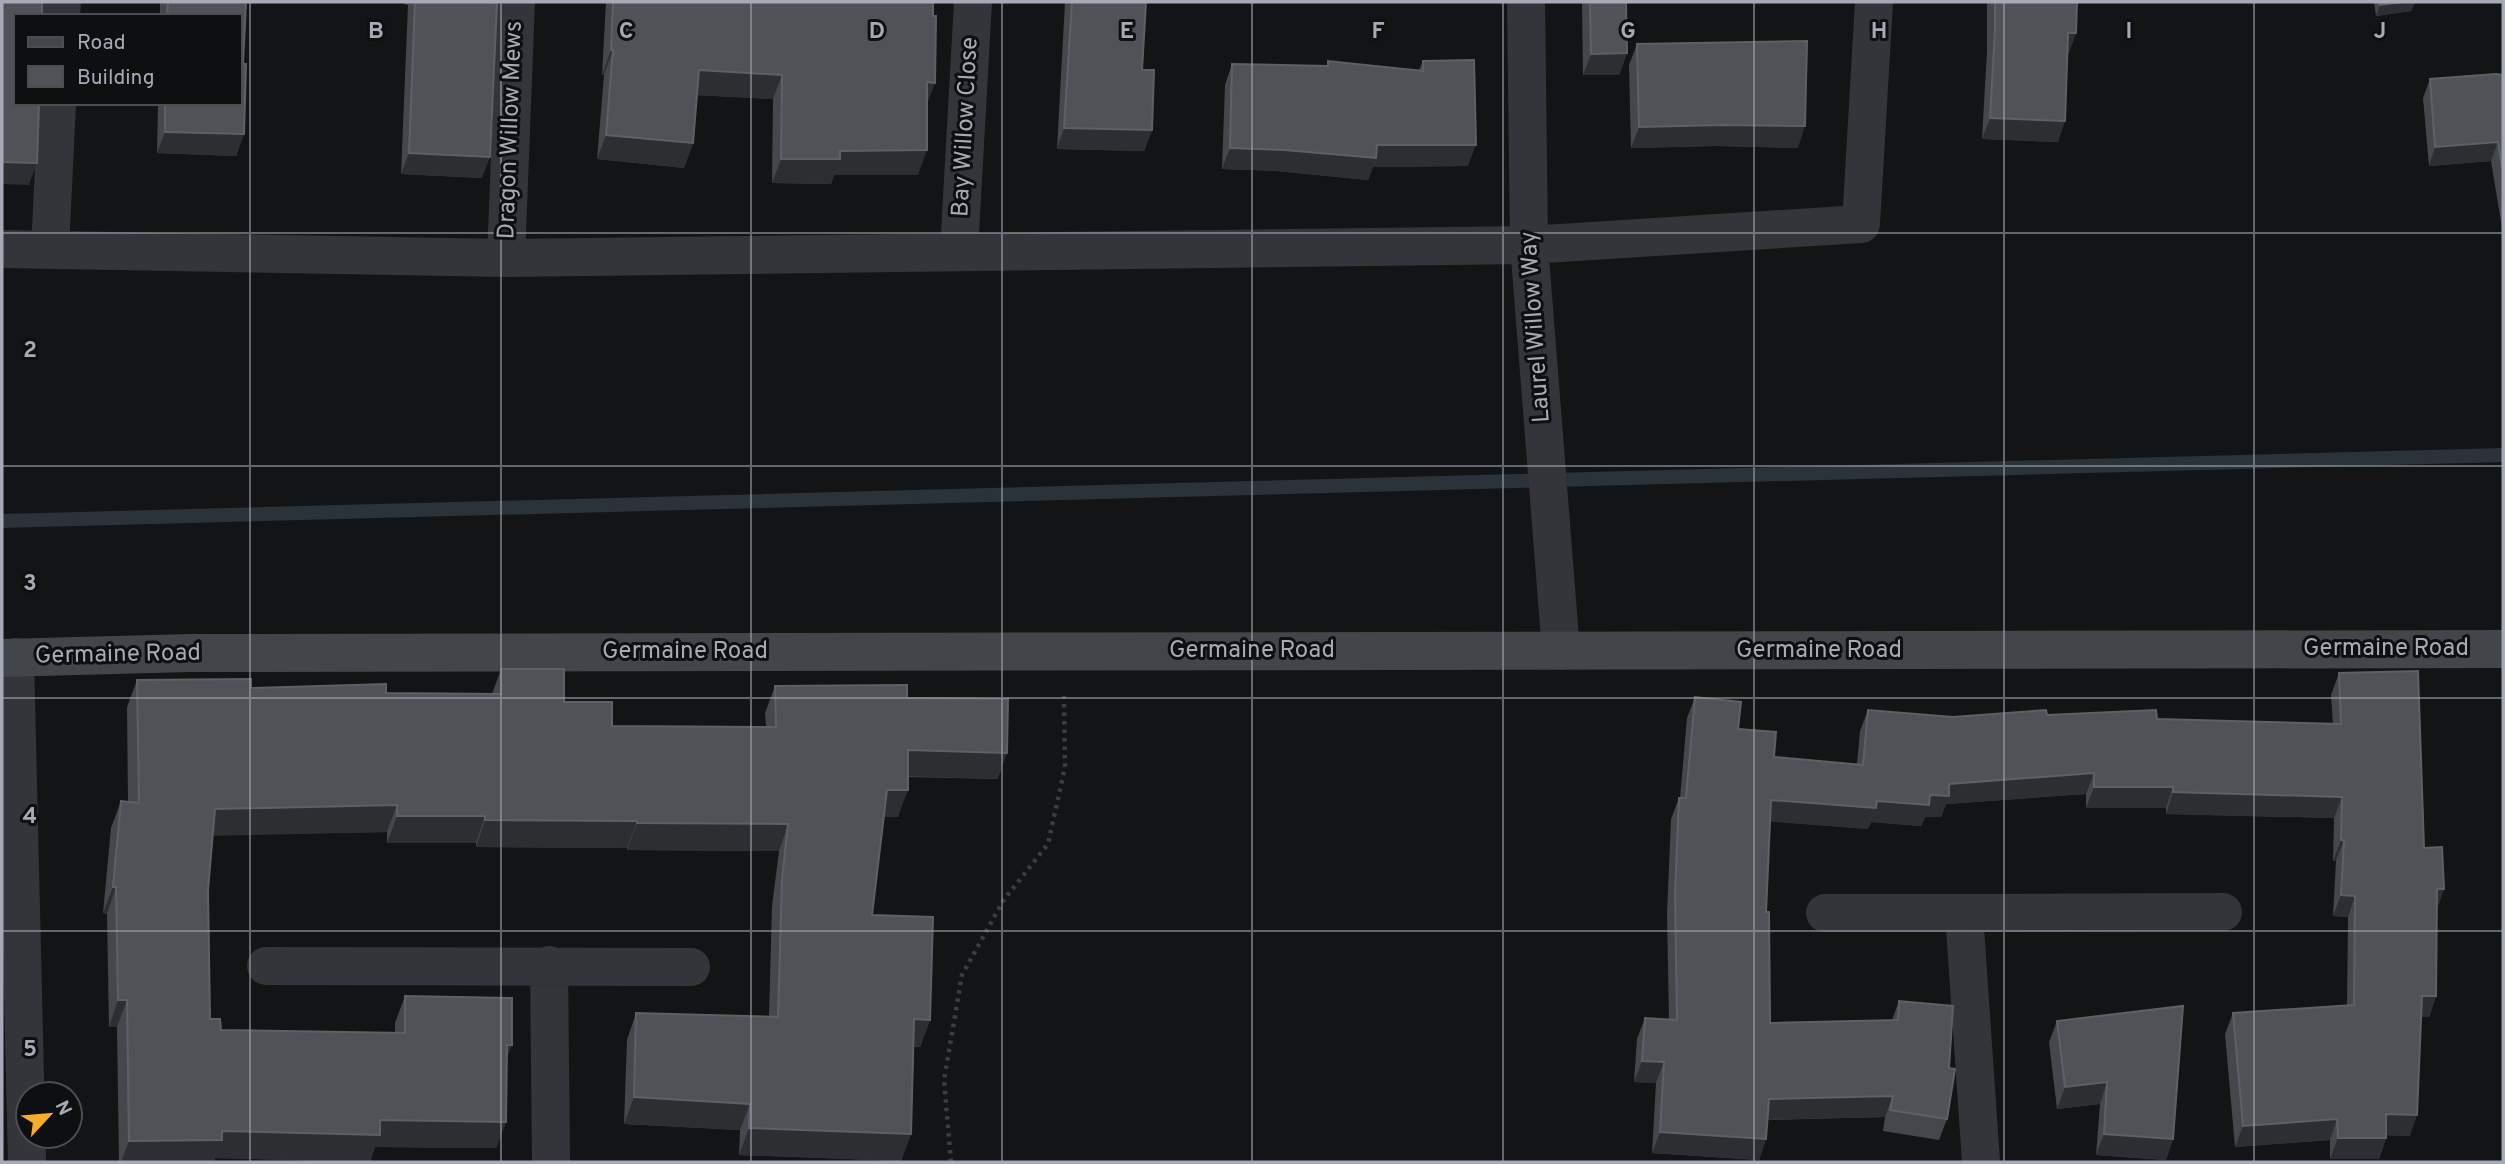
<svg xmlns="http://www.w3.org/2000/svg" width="2505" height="1164" font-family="Overpass,sans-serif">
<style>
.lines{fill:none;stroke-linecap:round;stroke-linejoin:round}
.stream{stroke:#293339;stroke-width:14}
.path{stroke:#3a3d41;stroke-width:4.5;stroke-dasharray:3.5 5;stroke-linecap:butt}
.street{stroke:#34353a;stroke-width:38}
.secondary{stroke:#42454a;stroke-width:38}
.wall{fill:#46474d}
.shaded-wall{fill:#2d2e32}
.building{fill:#505258;stroke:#5e6067;stroke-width:2}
.grid{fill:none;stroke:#a5aab6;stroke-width:2;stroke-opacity:0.55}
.labels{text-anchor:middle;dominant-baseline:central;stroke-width:6;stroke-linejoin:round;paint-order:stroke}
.street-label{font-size:24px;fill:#a5aab6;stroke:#0e0f10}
.grid-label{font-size:23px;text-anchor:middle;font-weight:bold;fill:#a5aab6;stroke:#0e0f10;stroke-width:6;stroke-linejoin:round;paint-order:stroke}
</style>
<rect width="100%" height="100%" fill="#131415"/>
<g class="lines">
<path class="stream" d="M2 521 2503 455"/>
<path class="path" d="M951 1162 944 1080 962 975 1003 901 1048 844 1065 767 1064 696"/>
<path class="street" d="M1526 2 1529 245 1561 651
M61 16 62 2
M2 249 506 258 1529 245 1861 224 1874 2
M50 250 57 103
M959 251 973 2
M506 258 516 2
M15 657 27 1162
M1825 913H1964
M549 965 551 1162
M266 966 691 967
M1981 1162 1964 913 2223 912"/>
<path class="secondary" d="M2 658 190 653 2503 649"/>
</g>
<path class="wall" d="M160 2H246L243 64 244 134 236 156 157 153 158 103H240V16H160Z
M404 2H491L482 178 401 174 408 5 404 4Z
M606 2H933L927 104 918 175H834L831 184 772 183 773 99 697 95 693 143 684 168 597 159 604 75H602Z
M1065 2H1146L1142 70 1152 130 1144 151 1057 149Z
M1582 2H1626L1627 53 1619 75H1583Z
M1987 2H2077L2076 33 2068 55 2058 142 1982 139 1987 51Z
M2374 2H2415L2411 11 2376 16Z
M1637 44 1798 148 1716 146 1631 148 1629 65Z
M1328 61 1419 70 1423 61 1468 166 1373 167 1368 180 1277 171 1222 169 1225 85 1232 64 1327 66Z
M2503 75V234L2491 161 2429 166 2423 98 2430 79Z
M501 669 612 726 766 727 765 713 775 686 907 698 998 779 908 777 898 817H884L872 915 930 1020 920 1047H914L911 1134 901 1161 739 1155 740 1130 624 1124 627 1040 636 1013 769 1016 772 906 779 851 627 850V848L476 847V843H387V832L213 835 208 890 210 1019 221 1030 395 1033V1023L405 996 507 1060 506 1122 496 1148 375 1147 370 1162 215 1158 214 1162H119L117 1027H109L107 914 103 913 111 828 121 801 128 802 127 707 137 680 251 688 386 693 492 694Z
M2339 673 2424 848 2437 908 2436 996 2429 1017H2421L2410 1136 2386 1135V1138L2379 1159H2330V1140L2235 1147 2225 1034 2233 1013 2347 1005 2348 917 2333 916 2336 861H2333L2334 818 2166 814V808H2086V794L1946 804 1941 817H1925L1921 826 1871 822 1868 829 1770 821 1766 912 1770 1023 1892 1020 1899 1001 1949 1068 1947 1119 1939 1140 1883 1131 1885 1117 1768 1120 1766 1139 1759 1160 1652 1153 1656 1083 1634 1082 1637 1039 1645 1018 1669 1020 1667 913 1671 819 1679 798H1680L1687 718 1695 697 1738 729 1774 757 1857 764 1860 731 1868 710 1953 717 2047 715 2333 724 2331 695Z
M2057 1021 2173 1139 2166 1160 2096 1155 2100 1104 2057 1109 2049 1042Z"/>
<path class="shaded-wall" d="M2402 2H2415L2411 11 2376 16 2380 5Z
M2068 33H2076L2068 55H2061Z
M611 50H613L604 75H602Z
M1627 53 1619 75H1583L1591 54Z
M699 70 782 75 773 99 690 95Z
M927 82 935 83 926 107Z
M1990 118 2065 121 2058 142 1982 139Z
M1724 125 1805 126 1798 148 1716 146 1631 148 1639 127Z
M1064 128 1152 130 1144 151 1057 149Z
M165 132 244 134 236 156 157 153Z
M606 135 693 143 684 168 597 159Z
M2498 142 2491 161 2429 166 2435 147Z
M1377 145H1476L1468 166 1373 167 1368 180 1277 171 1222 169 1230 148 1284 150Z
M927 150 918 175H834L831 184 772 183 781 159 840 151Z
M409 153 490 157 482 178 401 174Z
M2 162 37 163 29 185 2 184Z
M908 750 1007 753 998 779 898 776Z
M2094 773 2086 794 1946 804 1941 817H1925L1921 826 1871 822 1868 829 1763 821 1771 800 1877 801 1930 795 1949 784Z
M2094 787H2173L2166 808H2086Z
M887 790H908L898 817H878Z
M2173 792 2342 797 2334 818 2166 814Z
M397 805 387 832 206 836 215 809Z
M397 816H485L476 843H387Z
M485 820 637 821 627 848 476 847Z
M637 823 788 824 779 851 627 850Z
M2341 840H2344L2336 861H2333Z
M113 887H116L107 914 103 913Z
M2437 889H2444L2437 910Z
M2341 895 2355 896 2348 917 2333 916Z
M2422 996H2436L2429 1017H2414Z
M118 1000H127L117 1027H109Z
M914 1019 930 1020 920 1047 905 1046Z
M507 1045H512L502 1072Z
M1642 1061 1664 1062 1656 1083 1634 1082Z
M2107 1082 2100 1104 2057 1109 2065 1087Z
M1893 1096 1885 1117 1761 1120 1769 1099Z
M634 1097 750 1104 740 1130 624 1124Z
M2386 1114 2417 1115 2410 1136 2378 1135Z
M2337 1119 2330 1140 2235 1147 2243 1126Z
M380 1120 506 1122 496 1148 375 1147 370 1162 215 1158 214 1162H121L129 1141 222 1131Z
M749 1128 911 1134 901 1161 739 1155Z
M1660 1132 1766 1139 1759 1160 1652 1153Z
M2104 1134 2173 1139 2166 1160 2096 1155Z
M2338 1138H2386L2379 1159H2330Z"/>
<path class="building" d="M2 2H42V16H16V103H39L37 163 2 162Z
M168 2H246L243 64H246L244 134 165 132V103H240V16H167Z
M415 2H491V3H497L490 157 409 153Z
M613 2H933V16H936L935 83 927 82V150L840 151V159H781L782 75 699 70 693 143 606 135 613 50H611Z
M1072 2H1146L1142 70H1154L1152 130 1064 128Z
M1590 2H1626L1627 53 1591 54Z
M1995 2H2077L2076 33H2068L2065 121 1990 118 1995 30Z
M2379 2H2402L2380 5Z
M1807 41 1805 126 1724 125 1639 127 1637 44Z
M1474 60 1476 145H1377L1376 158 1284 150 1230 148 1232 64 1328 66V61L1423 71V61Z
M2496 74 2503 75V173L2498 142 2435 147 2430 79Z
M501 669H564V702H612V726L776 727 775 686 907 685V698L1008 699 1007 753 908 750V790H887L872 915 933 917 930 1020 914 1019 911 1134 749 1128 750 1104 634 1097 636 1013 778 1017 782 880 788 824 637 823V821L485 820V816H397V805L215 809 208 890 210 1019H220L221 1030 405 1033V996L512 998V1045H507L506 1122 380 1120V1135L222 1131V1140L129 1141 127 1000H118L116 887H113L121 801 139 803 137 680 251 679V688L386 684V693L501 694Z
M2418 671 2424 848 2442 847 2444 889H2437L2436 996H2422L2417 1115 2386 1114V1138H2338L2337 1119 2243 1126 2233 1013 2354 1005 2355 896 2341 895 2344 840H2341L2342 797 2173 792V787H2094V773L1949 784V796L1930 795 1929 805 1877 801 1876 808 1771 800 1766 912H1769L1770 1023 1898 1020 1899 1001 1953 1006 1949 1068 1955 1069 1947 1119 1890 1110 1893 1096 1769 1099 1766 1139 1660 1132 1664 1062 1642 1061 1645 1018 1677 1020 1675 892 1679 798H1686L1695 697 1741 702 1738 729 1776 732 1774 757 1863 765 1868 710 1953 717 2046 710 2047 715 2156 710 2157 719 2341 724 2339 673Z
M2183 1006 2173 1139 2104 1134 2107 1082 2065 1087 2057 1021Z"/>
<path class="grid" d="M250 2V1162M501 2V1162M751 2V1162M1002 2V1162M1252 2V1162M1503 2V1162M1754 2V1162M2004 2V1162M2254 2V1162M2 233H2503M2 466H2503M2 698H2503M2 931H2503"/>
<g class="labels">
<g class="street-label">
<text transform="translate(966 127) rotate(-87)">Bay Willow Close</text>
<text transform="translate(511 130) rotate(-88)">Dragon Willow Mews</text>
<text transform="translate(1536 327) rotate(-94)">Laurel Willow Way</text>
<text x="2386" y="649">Germaine Road</text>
<text x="1252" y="651">Germaine Road</text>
<text x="1819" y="651">Germaine Road</text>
<text x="685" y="652">Germaine Road</text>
<text transform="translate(118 655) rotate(-1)">Germaine Road</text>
</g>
</g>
<g class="grid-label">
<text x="376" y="38">B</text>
<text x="626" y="38">C</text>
<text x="877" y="38">D</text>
<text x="1127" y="38">E</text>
<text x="1378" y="38">F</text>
<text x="1628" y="38">G</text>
<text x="1879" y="38">H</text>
<text x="2129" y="38">I</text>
<text x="2380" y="38">J</text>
<text x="30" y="357">2</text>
<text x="30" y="590">3</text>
<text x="30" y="823">4</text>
<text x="30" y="1056">5</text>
</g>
<rect width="2505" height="1164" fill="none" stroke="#a5aab6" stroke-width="7"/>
<rect x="14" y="14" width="228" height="91" fill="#0e0f10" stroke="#4a4d52" stroke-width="2"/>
<rect x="28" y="37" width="35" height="10" fill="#42454a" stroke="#4a4d52" stroke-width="2"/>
<text x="77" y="49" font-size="21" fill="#a5aab6">Road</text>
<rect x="28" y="66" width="35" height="21" fill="#505258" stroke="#4a4d52" stroke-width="2"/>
<text x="77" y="84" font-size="21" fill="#a5aab6">Building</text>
<g transform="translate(49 1115) rotate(64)"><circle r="33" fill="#0e0f10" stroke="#4a4d52" stroke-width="2"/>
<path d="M0-5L12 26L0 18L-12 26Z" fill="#f7ad29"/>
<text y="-10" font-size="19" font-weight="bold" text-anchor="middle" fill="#a5aab6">N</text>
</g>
</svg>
